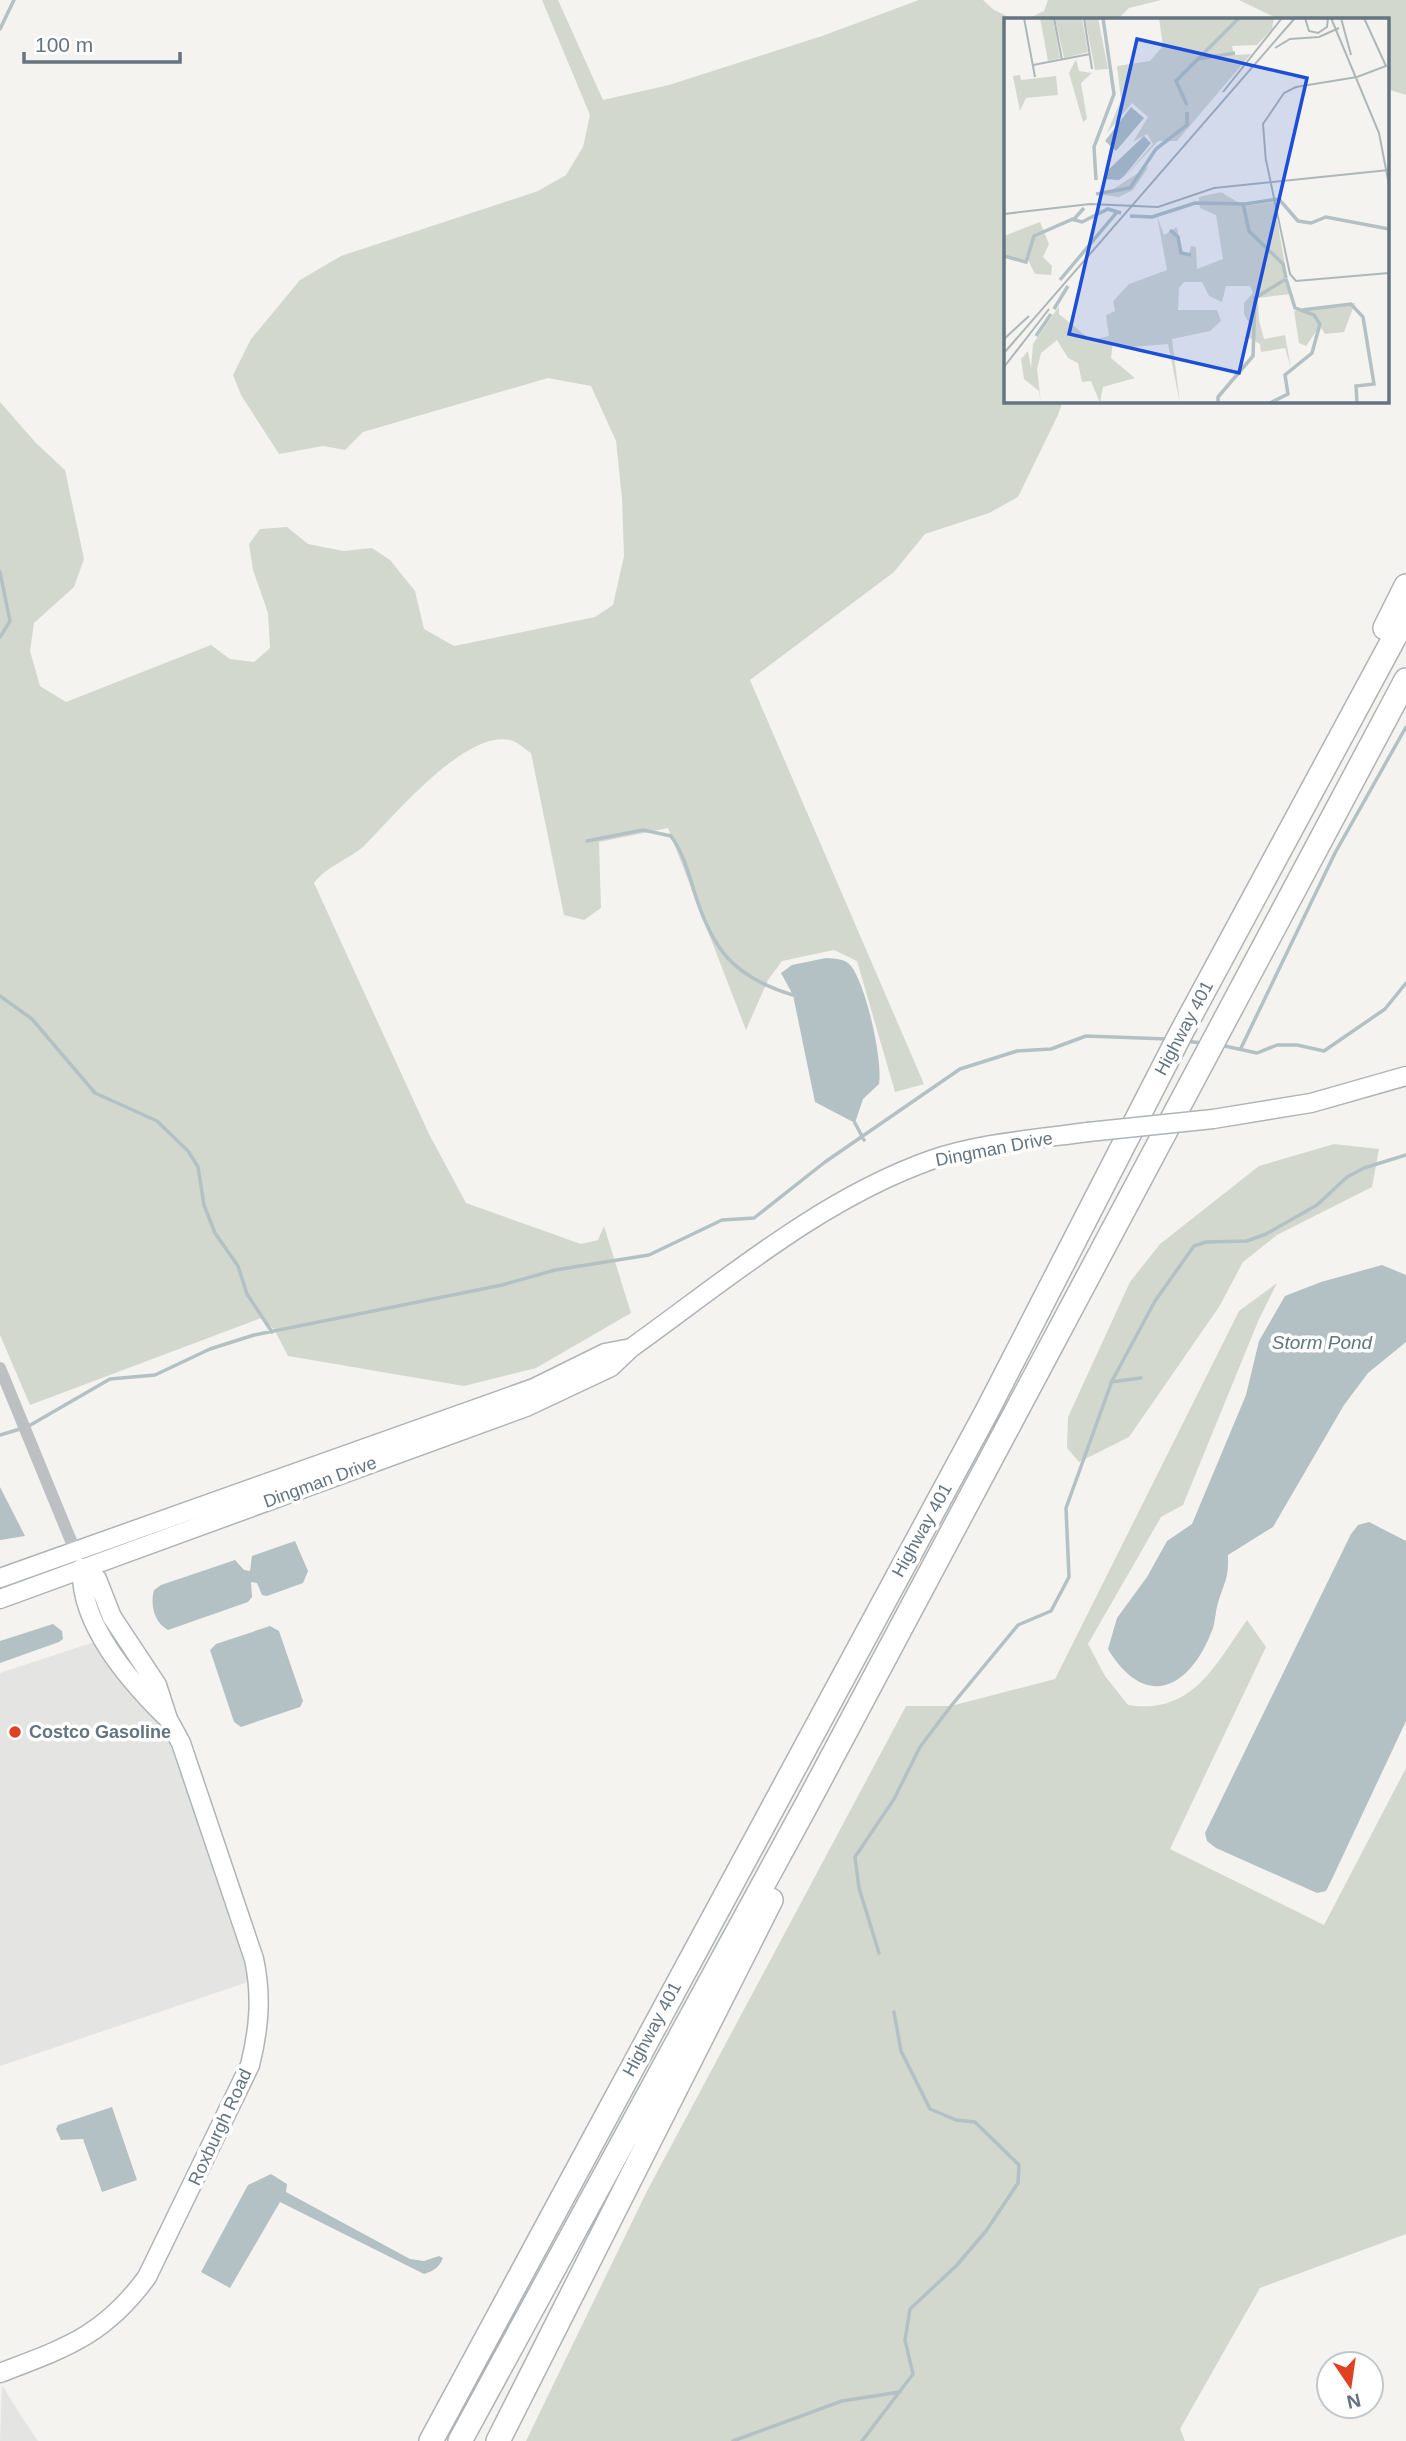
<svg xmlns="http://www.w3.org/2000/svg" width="1406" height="2441" font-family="Arial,sans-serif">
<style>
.built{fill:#e4e5e3}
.green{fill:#d3d8cf}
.water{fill:#b3c1c4}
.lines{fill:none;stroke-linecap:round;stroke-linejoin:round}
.stream{stroke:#b3c1c4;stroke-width:3.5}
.secondary-casing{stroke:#aeb4b8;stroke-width:21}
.highway-casing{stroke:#afb3b6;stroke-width:26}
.street{stroke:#bcc0c3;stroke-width:12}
.secondary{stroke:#fff;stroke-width:18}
.highway{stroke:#fff;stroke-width:23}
.secondary-bridge-casing{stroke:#aeb4b8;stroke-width:21;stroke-linecap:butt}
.secondary-bridge{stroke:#fff;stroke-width:18}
.poi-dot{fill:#e04123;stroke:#fff;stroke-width:2.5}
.labels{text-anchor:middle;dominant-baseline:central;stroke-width:7;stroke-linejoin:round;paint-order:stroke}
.street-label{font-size:18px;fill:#637580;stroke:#fff}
.poi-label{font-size:18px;font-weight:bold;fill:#637580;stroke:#fff;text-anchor:start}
.water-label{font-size:19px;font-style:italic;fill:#5f777e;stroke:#fff}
.inset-river{fill:none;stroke:#b3c1c4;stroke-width:3.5}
.inset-road{fill:none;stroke:#adb6b9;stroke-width:2}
.view{fill:#1d4ed8;fill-opacity:0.15;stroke:#1d4ed8;stroke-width:3.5}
.inset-edge{fill:none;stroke:#637580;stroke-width:3.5}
</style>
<rect width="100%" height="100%" fill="#f4f3ef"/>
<path class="built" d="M97 1641 162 1727 179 1766 238 1932 248 1982 0 2066V1673Z
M2 2385 21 2416 38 2441H0Z"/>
<path class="green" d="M542 0H558L603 100 669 85 822 36 919 0H983L994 10 1013 19H1005V401H1063L1058 415 1018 497 989 513 925 534 894 572 750 680 924 1084 895 1092 857 961 834 950 782 961 768 980 746 1030 668 828 599 842 601 908 584 920 564 915 531 753C526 750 519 743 513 741 469 725 393 817 365 845 349 860 328 865 314 883L429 1134 466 1203 581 1244 598 1240 604 1226 631 1313 536 1368 464 1386 288 1356 274 1329 261 1318 30 1405 0 1335V402L36 443 65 470 84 559 74 587 34 623 30 651 40 686 66 702 211 645 230 659 254 662 270 648 268 613 253 570 249 544 260 529 287 527 308 544 344 551 372 548 390 560 415 591 424 629 454 646 595 617 613 605 624 556 622 499 616 441 591 386 548 378 363 432 345 450 323 446 279 454 241 395 233 375 251 339 300 280 341 256 538 191 566 175 583 147 590 115Z
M1048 0H1161L1129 8 1118 19H1028L1044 11Z
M1239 0H1406V95L1387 89V19H1278Z
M1334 1144 1379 1149 1372 1187 1277 1235 1243 1262 1219 1307 1129 1437 1079 1462 1067 1448 1068 1417 1130 1282 1160 1244 1259 1166Z
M1277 1283 1259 1319 1183 1505 1161 1517 1088 1644 1105 1676 1128 1705C1193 1715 1215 1665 1247 1620L1266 1647 1170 1849 1324 1925 1406 1768V2234L1260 2288 1180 2429 1185 2441H526L647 2191 906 1706H951L1055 1679 1239 1311Z"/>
<path class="water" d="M826 958C835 959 845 958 851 966 866 985 883 1060 879 1084L863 1099 855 1123 815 1102 793 995 781 973 792 965Z
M1382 1265 1406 1275V1342L1368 1373 1344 1405 1273 1527 1228 1555C1229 1581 1223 1583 1217 1607 1215 1615 1215 1625 1211 1633 1188 1691 1144 1709 1108 1649L1117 1618 1147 1577 1167 1541 1192 1524 1246 1395 1259 1341 1285 1296 1321 1282Z
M0 1487 25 1536 0 1540Z
M1369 1522 1406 1541V1721L1332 1879 1326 1891 1317 1893 1216 1848 1207 1841 1205 1833 1351 1534 1358 1525Z
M295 1541 308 1571 303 1583 267 1596 262 1595 257 1583 251 1582 252 1597 248 1602 168 1630C154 1623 150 1604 154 1590L161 1585 235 1560 244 1570 250 1571 252 1556Z
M53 1624 62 1631 63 1639 59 1642 0 1663V1641Z
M270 1626 279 1631 303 1701 300 1707 241 1727 234 1722 210 1650 216 1644Z
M112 2107 137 2180 102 2192 83 2139 61 2140 56 2129 58 2125Z
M271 2174 287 2184 286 2192 410 2259 424 2261 439 2256 443 2258C439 2268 433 2271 424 2274L280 2202 230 2288 201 2272 248 2185Z"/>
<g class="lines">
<path class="stream" d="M0 29 14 0
M0 572 10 621 0 637
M587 841 643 830 671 836C683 853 688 871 694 891 712 949 733 977 793 995
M0 996 32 1019 95 1093 157 1121 188 1151 198 1167 204 1205 215 1233 238 1266 247 1294 272 1332
M1185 1041 1202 1043
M1220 1045 1257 1053 1277 1045H1297L1324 1051 1385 1009 1406 983
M1241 1048 1335 853 1406 727
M855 1123 864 1140
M1111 1382 1141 1378
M27 1427 110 1379 155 1375 210 1349 254 1335 502 1285 555 1270 649 1255 722 1220 754 1218 825 1162 960 1069 1017 1051 1051 1049 1086 1036 1167 1039
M0 1435 20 1429
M879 1953 859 1888 855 1857 894 1799 920 1747 951 1706 1018 1625 1051 1611 1069 1577 1066 1508 1112 1381 1155 1301 1194 1246 1206 1242 1247 1241 1266 1234 1317 1205 1347 1177 1364 1168 1406 1155
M733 2441 842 2401 900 2392
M862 2441 913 2374 905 2340 910 2309 956 2266 986 2231 1018 2183 1019 2165 975 2122 956 2120 930 2109 901 2051 894 2012"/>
<g class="secondary-casing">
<path id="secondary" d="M1213 1119 1311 1103 1406 1076
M82 1568C79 1623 128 1679 165 1716
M0 1578 534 1388 605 1353 631 1348
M0 1599 526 1407 611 1367 631 1348C726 1280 821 1199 931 1160 980 1143 1037 1139 1088 1132
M0 2373C65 2348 104 2336 147 2277L250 2065C259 2029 262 1996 254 1959L181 1743 168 1719 157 1685 112 1617 97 1579 82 1568"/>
</g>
<g class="highway-casing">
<path id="highway" d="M1385 628 1406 586
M431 2441 987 1411 1180 1035 1406 616
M460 2441 807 1804 1406 680
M498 2441 771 1900"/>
</g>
<path class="street" d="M0 1368 78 1558"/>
<use href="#secondary" class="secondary"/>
<use href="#highway" class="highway"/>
<g class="secondary-bridge-casing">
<path id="secondary-bridge" d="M1088 1132 1213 1119"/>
</g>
<use href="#secondary-bridge" class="secondary-bridge"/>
</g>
<circle class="poi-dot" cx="15" cy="1732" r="7"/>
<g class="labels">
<g class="street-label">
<text transform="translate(1184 1028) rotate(-62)">Highway 401</text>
<text transform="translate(994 1149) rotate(-11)">Dingman Drive</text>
<text transform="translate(320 1482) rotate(-20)">Dingman Drive</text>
<text transform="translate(922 1530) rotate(-61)">Highway 401</text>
<text transform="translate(652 2029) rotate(-62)">Highway 401</text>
<text transform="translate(220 2127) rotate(-65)">Roxburgh Road</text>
</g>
<g class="poi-label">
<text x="29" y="1732">Costco Gasoline</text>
</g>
<g class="water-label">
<text x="1322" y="1342">Storm Pond</text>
</g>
</g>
<g transform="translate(1004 18)">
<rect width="385" height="385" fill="#f4f3ef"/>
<path d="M36 0H49L56 40 44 43ZM51 0H78L84 34 60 40ZM81 0H94L104 51 91 52ZM155 0H270L268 11 253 27 228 28 230 37 247 36 173 123H154L116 164 149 126 143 116 129 124 144 99 128 85 103 115 117 82 113 48 146 43 159 28ZM72 41 75 53 88 55 77 65 83 101 79 104 65 55ZM16 57 17 62 52 58 54 77 22 80 16 93 9 58ZM145 148 129 172 115 179 100 177ZM217 174 240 188 270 184 286 276 254 280 255 302 260 321 281 317 287 350 281 330 257 334 256 326 245 320 246 307 240 296V285L249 275 246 268H222L218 284 205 278 198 264H180L175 270 174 292H213L217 303 206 313 168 321 176 385 164 326 117 330 109 324 107 340 131 360 99 369 96 385 87 363 78 364 74 345 64 340 53 322 37 335 33 351 37 385 35 373 20 361 17 341 24 333 27 350 29 326 55 288V296L87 322 105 318 102 297 111 293 109 283 125 266 163 252 153 198 160 217 173 209 177 236H185L187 228 192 229 193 251 219 241 212 197 196 190 195 179ZM36 204 45 226 39 239 48 248 47 257 31 256 24 242 0 240V218ZM351 285 340 314 321 316 316 308 302 328 295 325 290 293Z" fill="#d3d8cf"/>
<path d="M127 89 140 100 112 133 101 123ZM140 118 147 125 120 158 115 162 100 161 102 154Z" fill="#b3c1c4"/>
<path class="inset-river" d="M193 41 231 35M183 87 172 63 235 0M92 162 90 129 110 76 99 0M92 176 126 170 152 131 183 107V94M239 186 245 213 279 246 282 260M126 198 148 199 191 185 241 186 275 181 294 203 307 205 322 199 385 211M67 201 78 204 104 191 117 195M166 212 174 219 177 235 187 237M0 238 22 244 30 218 71 200 80 190M56 262 113 194M50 291 64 268M298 292 347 286 359 299 370 366 352 368 353 385M32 318 47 296M214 385V379L249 338 251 280 282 261M266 385 284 376 281 357 308 335 316 306 310 297 291 290 282 261"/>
<path class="inset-road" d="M20 0 31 59M50 0 58 42M80 0 88 51M301 0 305 13 314 15 323 9 324 0M327 0 375 115 385 167M337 0 347 37M271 30 286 21 315 19 335 10M29 47 86 36M353 59 382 48 360 0M219 74 278 0M262 142 286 256 292 263 385 255M262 144 259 106 280 75 292 69 353 59M86 186 154 189 210 170 385 152M0 196 86 186M0 321 25 298M0 335 291 0M0 349 45 291"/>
<path class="view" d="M133 21 303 60 235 355 65 316Z"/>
<rect width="385" height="385" class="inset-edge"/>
</g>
<g transform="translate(1350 2385) rotate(167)"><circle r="33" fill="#ffffff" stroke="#c1c8cc" stroke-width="2"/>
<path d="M0-5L12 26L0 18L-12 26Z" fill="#e04123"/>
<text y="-10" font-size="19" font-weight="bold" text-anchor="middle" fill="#637580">N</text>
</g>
<path d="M24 52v10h156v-10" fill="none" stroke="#637580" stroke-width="3.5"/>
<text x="35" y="52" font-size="21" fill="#637580" stroke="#ffffff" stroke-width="5" paint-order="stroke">100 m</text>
</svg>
